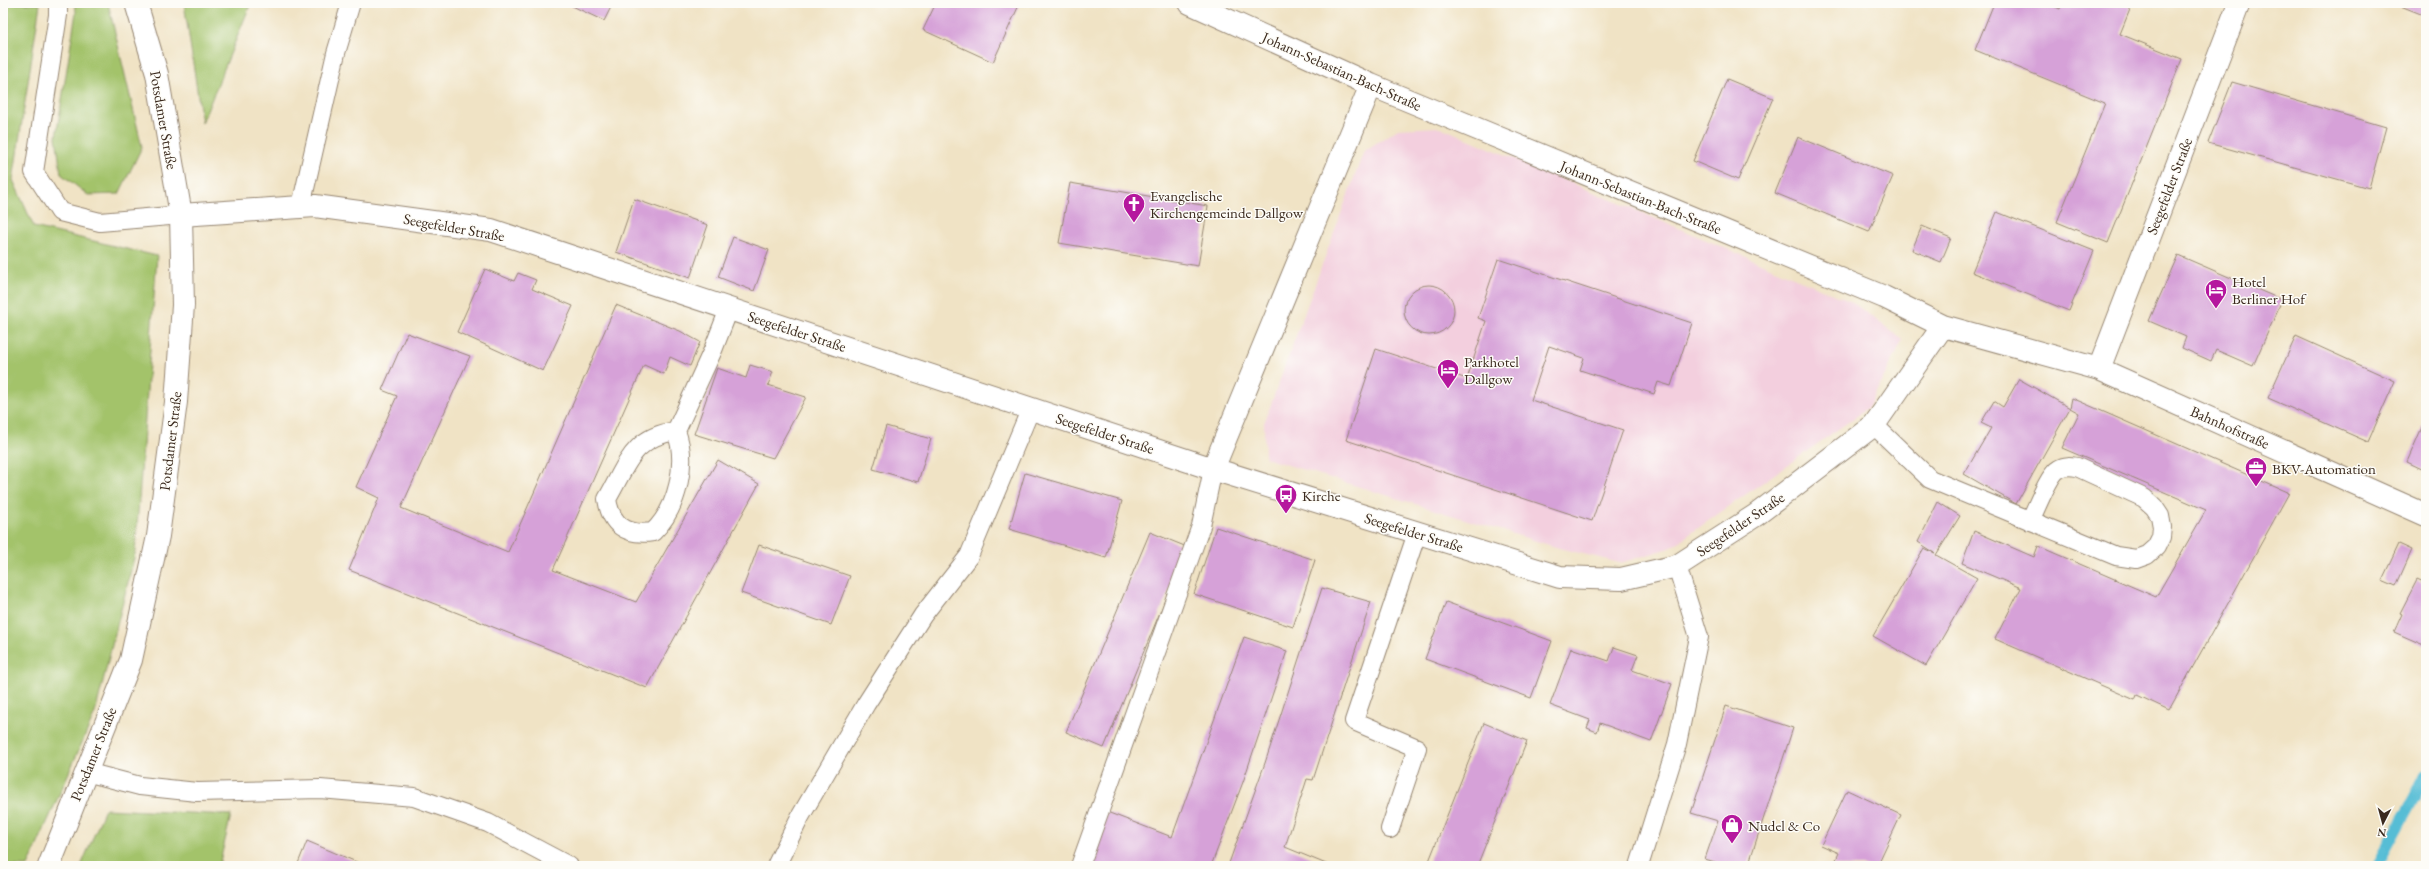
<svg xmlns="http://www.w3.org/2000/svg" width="2429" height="869" font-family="'EB Garamond',serif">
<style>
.built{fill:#f3cfde}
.green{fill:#a3c36b;stroke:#6f7644}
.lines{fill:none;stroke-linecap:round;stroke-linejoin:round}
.stream{stroke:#57bdd5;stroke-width:11}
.building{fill:#d6a1d8}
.service-casing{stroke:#968672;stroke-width:20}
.minor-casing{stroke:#968672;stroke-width:24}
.tertiary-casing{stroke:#968672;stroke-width:24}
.service{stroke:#fff;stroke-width:18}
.minor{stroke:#fff;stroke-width:22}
.tertiary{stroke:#fff;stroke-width:22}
.labels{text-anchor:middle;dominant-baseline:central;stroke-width:3;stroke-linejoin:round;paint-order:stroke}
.street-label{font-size:15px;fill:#3b2a1e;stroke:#fdfcf7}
.poi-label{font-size:15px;fill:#3b2a1e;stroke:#fdfcf7;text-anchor:start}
</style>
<rect width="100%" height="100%" fill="#fdfcf7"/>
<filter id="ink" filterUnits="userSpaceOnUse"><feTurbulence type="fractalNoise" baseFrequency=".025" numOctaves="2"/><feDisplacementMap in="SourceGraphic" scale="8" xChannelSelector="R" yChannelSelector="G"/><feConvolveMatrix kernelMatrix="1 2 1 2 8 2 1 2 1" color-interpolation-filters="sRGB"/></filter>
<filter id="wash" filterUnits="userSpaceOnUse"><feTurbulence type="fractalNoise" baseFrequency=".012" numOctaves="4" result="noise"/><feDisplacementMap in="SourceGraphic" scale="16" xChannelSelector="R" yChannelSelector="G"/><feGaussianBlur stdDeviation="0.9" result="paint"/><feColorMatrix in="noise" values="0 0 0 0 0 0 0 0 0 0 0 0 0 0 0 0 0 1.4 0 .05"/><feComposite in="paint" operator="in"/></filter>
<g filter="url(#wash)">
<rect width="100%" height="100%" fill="#f0e3c5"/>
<path class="built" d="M1440 127 1852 302 1903 340 1868 408 1670 548 1620 563 1559 548 1265 458 1264 423 1364 151 1398 129Z"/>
<path class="green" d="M3 3 40 4 13 180 34 227 157 256 135 554 95 713 28 866H3Z
M75 3H108L142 147 119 194 88 195 61 174 56 137 76 12Z
M184 3H251L202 123Z
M105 809 231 815 219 866H81Z"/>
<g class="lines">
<path class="stream" d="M2377 866 2426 775"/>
</g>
<g id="blocks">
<path class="building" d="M566 3H613L604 21Z
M936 3H1020L993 62 923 30Z
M1994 3H2046L2060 9 2062 3H2120L2131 7 2120 34 2182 59 2108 243 2057 222 2105 103 1975 50Z
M2393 3H2426V16Z
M1727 79 1773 98 1738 180 1693 161Z
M2232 82 2386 127 2369 188 2208 143Z
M1798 137 1893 176 1869 232 1775 193Z
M1070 183 1208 206 1198 266 1059 243Z
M634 199 708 225 690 278 616 252Z
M1997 212 2094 251 2069 311 1972 272Z
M1922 226 1951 238 1941 262 1912 250Z
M733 237 769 250 754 291 718 277Z
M2178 255 2282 300 2253 366 2216 350 2211 361 2182 348 2186 337 2149 321Z
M1498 259 1692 323 1671 386 1658 382 1654 394 1580 370 1584 358 1549 346 1531 400 1623 430 1592 521 1346 440 1376 349 1467 379 1486 321 1478 318Z
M485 269 514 281 518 273 536 280 532 289 573 306 543 371 457 332Z
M1404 310a25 25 0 1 1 50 0a25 25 0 1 1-50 0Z
M616 305 680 331 700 342 690 366 670 357 664 374 644 365 553 570 636 602 718 460 759 484 647 688 349 570 379 498 356 487 397 396 382 390 407 333 470 356 401 508 508 552Z
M2296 336 2395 381 2368 442 2268 398Z
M750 365 773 372 768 385 806 397 773 458 694 434 717 368 746 378Z
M2019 379 2070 408 2072 398 2289 493 2169 710 2137 695 2135 700 1995 639 2021 588 1962 563 1974 531 2034 557 2038 546 2156 597 2206 510 2062 448 2079 413 2070 408 2016 504 1964 474 1991 428 1981 423 1994 401 2003 407Z
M2426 418V471L2407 462Z
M886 426 931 439 918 482 873 469Z
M1025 473 1122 501 1106 558 1009 529Z
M1938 502 1960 516 1936 555 1977 578 1926 666 1873 636 1924 548 1935 553 1918 542Z
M1216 527 1315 560 1293 627 1194 594Z
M1150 532 1187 547 1104 748 1066 732Z
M2399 544 2412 550 2396 586 2382 580Z
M759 545 850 576 831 625 741 593Z
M2417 580 2426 584V646L2394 632 2402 614 2400 613Z
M1322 588 1371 602 1313 780 1307 779 1285 847 1331 866H1228L1265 763Z
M1446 602 1552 641 1531 698 1425 659Z
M1244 637 1287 651 1243 782 1211 866H1087L1107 812 1172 837Z
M1614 647 1638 655 1632 670 1672 684 1651 742 1600 723 1597 732 1587 728 1590 720 1550 705 1571 648 1609 661Z
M1726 706 1793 728 1748 866H1728L1705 859 1718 821 1691 813Z
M1484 723 1527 741 1477 866H1427Z
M1847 790 1901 815 1877 866H1833L1839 853 1821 845Z
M307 841 366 866H297Z"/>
</g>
</g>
<g filter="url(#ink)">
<use href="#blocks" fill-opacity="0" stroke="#968672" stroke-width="1"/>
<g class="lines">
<g class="service-casing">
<path id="service" d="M58 3V15L34 172 60 212 100 222 181 215
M301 206 336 53 351 3
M1874 425 1930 479 2116 556 2136 559 2147 555 2156 547 2161 537 2162 527 2160 516 2154 507 2144 498 2077 467C2071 466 2065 465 2059 469 2049 474 2036 509 2030 521
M676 431C632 437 627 465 607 499 611 525 626 536 653 532 678 508 688 462 676 431L713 350 729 309
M86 772 140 786 197 792 320 789 414 797 488 823 569 866
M1390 829 1417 748 1354 721 1417 533
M776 866 800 817 866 704 923 615 969 556 1031 408
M1080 866 1201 526 1213 469
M1639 866 1677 744 1699 637 1677 566"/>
</g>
<g class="minor-casing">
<path id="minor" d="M1190 3 1371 85 1884 297 1943 326 2099 369 2426 515
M181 215 315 206 491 230 1213 469 1560 577 1621 579 1677 566 1756 515 1874 425 1943 326
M2099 369 2239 3
M1213 469 1371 85"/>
</g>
<g class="tertiary-casing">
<path id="tertiary" d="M49 866 131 660 158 536 176 402 183 305 181 215 157 74 136 3"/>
</g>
<use href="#service" class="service"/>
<use href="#minor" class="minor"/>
<use href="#tertiary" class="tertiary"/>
</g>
</g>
<defs>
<g id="church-pin" transform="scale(1.15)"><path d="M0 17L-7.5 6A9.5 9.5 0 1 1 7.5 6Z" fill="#b5179e" stroke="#fdfcf7"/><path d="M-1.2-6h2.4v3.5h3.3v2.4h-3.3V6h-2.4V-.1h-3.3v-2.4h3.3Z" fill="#fff"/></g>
<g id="hotel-pin" transform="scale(1.15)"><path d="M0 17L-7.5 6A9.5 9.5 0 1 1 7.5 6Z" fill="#b5179e" stroke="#fdfcf7"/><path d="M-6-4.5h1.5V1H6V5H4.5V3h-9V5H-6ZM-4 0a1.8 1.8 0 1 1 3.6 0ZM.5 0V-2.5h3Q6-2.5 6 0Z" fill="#fff"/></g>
<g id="office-pin" transform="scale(1.15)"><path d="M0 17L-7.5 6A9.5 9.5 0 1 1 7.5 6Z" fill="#b5179e" stroke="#fdfcf7"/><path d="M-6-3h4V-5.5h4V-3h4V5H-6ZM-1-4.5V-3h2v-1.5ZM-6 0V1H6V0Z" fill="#fff"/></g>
<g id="bus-pin" transform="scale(1.15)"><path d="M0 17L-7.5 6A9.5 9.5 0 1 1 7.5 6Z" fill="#b5179e" stroke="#fdfcf7"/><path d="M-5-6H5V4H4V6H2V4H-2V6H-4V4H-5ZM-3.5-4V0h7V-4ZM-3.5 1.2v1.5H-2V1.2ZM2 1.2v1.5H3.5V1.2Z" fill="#fff"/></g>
<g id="shop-pin" transform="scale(1.15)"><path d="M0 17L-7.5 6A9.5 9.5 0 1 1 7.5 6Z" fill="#b5179e" stroke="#fdfcf7"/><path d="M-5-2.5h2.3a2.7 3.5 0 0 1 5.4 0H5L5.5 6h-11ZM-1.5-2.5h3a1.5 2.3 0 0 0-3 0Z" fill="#fff"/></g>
</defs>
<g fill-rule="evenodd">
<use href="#church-pin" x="1134" y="204"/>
<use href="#hotel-pin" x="2216" y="290"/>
<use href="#hotel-pin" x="1448" y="370"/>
<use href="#office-pin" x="2256" y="468"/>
<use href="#bus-pin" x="1286" y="495"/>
<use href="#shop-pin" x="1732" y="825"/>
</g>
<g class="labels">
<g class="street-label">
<text transform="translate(1342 71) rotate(24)">Johann-Sebastian-Bach-Straße</text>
<text transform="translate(164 120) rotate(80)">Potsdamer Straße</text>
<text transform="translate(2169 186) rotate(-69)">Seegefelder Straße</text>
<text transform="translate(1641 197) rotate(22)">Johann-Sebastian-Bach-Straße</text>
<text transform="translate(454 227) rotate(10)">Seegefelder Straße</text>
<text transform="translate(797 331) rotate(18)">Seegefelder Straße</text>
<text transform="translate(2230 427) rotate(24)">Bahnhofstraße</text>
<text transform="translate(1105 433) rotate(18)">Seegefelder Straße</text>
<text transform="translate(170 441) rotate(-83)">Potsdamer Straße</text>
<text transform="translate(1740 524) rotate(-34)">Seegefelder Straße</text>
<text transform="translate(1414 532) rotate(17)">Seegefelder Straße</text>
<text transform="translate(93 754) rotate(-68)">Potsdamer Straße</text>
</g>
<g class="poi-label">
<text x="1150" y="195">Evangelische<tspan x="1150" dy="17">Kirchengemeinde Dallgow</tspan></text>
<text x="2232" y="281">Hotel<tspan x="2232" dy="17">Berliner Hof</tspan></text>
<text x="1464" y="361">Parkhotel<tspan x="1464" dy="17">Dallgow</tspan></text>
<text x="2272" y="468">BKV-Automation</text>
<text x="1302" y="495">Kirche</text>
<text x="1748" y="825">Nudel &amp; Co</text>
</g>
</g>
<rect width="2429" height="869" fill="none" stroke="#fdfcf7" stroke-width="16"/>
<g transform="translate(2383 823) rotate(186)" stroke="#fdfcf7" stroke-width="3" paint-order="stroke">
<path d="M0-3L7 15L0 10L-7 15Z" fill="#3b2a1e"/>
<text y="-6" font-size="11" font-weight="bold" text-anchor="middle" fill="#3b2a1e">N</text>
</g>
</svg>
